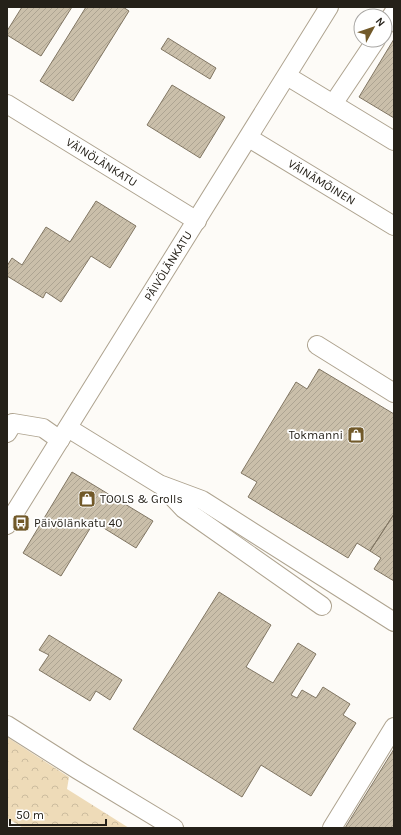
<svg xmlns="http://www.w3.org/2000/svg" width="401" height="835" font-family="Karla,sans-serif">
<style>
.forest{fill:url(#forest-crowns)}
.building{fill:url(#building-hatch);stroke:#817663}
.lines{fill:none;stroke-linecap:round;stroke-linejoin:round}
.minor-casing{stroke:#aea38f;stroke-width:20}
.minor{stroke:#fff;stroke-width:18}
.labels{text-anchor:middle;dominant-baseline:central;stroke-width:3.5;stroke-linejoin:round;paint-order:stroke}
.street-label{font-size:12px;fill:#252119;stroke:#fff}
.poi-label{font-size:12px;fill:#252119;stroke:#fff;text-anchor:start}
</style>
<defs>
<pattern id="forest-crowns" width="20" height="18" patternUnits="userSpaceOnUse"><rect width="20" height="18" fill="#eedbb8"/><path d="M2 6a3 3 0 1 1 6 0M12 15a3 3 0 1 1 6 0" fill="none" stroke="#ccbc9e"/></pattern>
<pattern id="building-hatch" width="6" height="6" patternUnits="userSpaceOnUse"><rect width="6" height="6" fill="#cabfaa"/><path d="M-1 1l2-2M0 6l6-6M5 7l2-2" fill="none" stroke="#ada492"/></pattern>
</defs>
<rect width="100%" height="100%" fill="#fdfbf7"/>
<path class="forest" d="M7 737 69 777 67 789 129 828H23L7 818Z"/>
<path class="building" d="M22 7H72L41 56 7 35V31Z
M86 7H123L129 11 73 101 40 81Z
M168 38 216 68 210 79 161 49Z
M394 39V118L359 97Z
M172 85 225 117 200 158 147 125Z
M96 201 136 226 110 268 91 256 61 302 46 292 43 298 7 276V266L12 258 22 265 46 227 70 242Z
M319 369 394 414V514L370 551 357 543 348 558 248 497 257 482 241 473 296 382 307 389Z
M72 472 153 521 136 548 94 522 61 576 23 553Z
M394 514V581L374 569 381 558 370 551Z
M219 592 271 625 246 667 273 683 298 643 316 654 291 695 297 698 302 690 316 698 323 687 350 704 343 715 356 723 311 796 261 765 242 797 133 729Z
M49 635 122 680 110 700 96 691 90 701 39 670 49 655 39 650Z
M394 749V828H345Z"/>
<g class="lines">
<g class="minor-casing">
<g id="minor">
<path d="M385 26 394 12"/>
<path d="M287 76 394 141"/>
<path id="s1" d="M7 104 197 221"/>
<path d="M333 104 376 40"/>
<path id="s2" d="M249 138 394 226"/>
<path d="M317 345 394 393"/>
<path d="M68 428 159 484 202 500 394 622"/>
<path d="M7 433 13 423 43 428 60 440"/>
<path d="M164 488 184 509 322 606"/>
<path id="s3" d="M7 525 329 7"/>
<path d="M7 725 78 770 174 828"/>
<path d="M332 828 394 727"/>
</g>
</g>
<use href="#minor" class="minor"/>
</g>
<defs>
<g id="shop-square" transform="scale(0.9)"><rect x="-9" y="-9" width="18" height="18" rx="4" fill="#715929" stroke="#fff"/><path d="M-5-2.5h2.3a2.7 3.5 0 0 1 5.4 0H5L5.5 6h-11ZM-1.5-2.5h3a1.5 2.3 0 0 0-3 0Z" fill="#fff"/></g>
<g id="bus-square" transform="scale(0.9)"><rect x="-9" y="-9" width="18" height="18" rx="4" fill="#715929" stroke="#fff"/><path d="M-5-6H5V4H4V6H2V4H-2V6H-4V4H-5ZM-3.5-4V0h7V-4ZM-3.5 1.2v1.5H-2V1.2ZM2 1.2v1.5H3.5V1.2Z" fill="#fff"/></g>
</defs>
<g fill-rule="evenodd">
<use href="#shop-square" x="356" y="435"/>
<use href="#shop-square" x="87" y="499"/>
<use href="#bus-square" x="21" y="523"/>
</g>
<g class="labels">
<g class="street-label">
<text stroke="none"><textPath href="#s1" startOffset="111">VÄINÖLÄNKATU</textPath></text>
<text stroke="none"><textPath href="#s2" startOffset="85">VÄINÄMÖINEN</textPath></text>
<text stroke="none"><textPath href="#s3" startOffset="305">PÄIVÖLÄNKATU</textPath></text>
</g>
<g class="poi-label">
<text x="343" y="435" text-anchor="end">Tokmanni</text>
<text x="100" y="499">TOOLS &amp; Grolls</text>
<text x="34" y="523">Päivölänkatu 40</text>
</g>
</g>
<rect width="401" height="835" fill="none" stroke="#252119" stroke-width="16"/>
<g transform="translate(373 28) rotate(50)"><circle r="19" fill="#ffffff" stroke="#a8a6a3"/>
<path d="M0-3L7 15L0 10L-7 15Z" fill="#715929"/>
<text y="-6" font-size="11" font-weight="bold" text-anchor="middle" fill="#252119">N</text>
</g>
<path d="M10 819v6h96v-6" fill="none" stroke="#252119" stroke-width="2"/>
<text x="16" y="819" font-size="12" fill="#252119" stroke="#ffffff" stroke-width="3" paint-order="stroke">50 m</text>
</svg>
